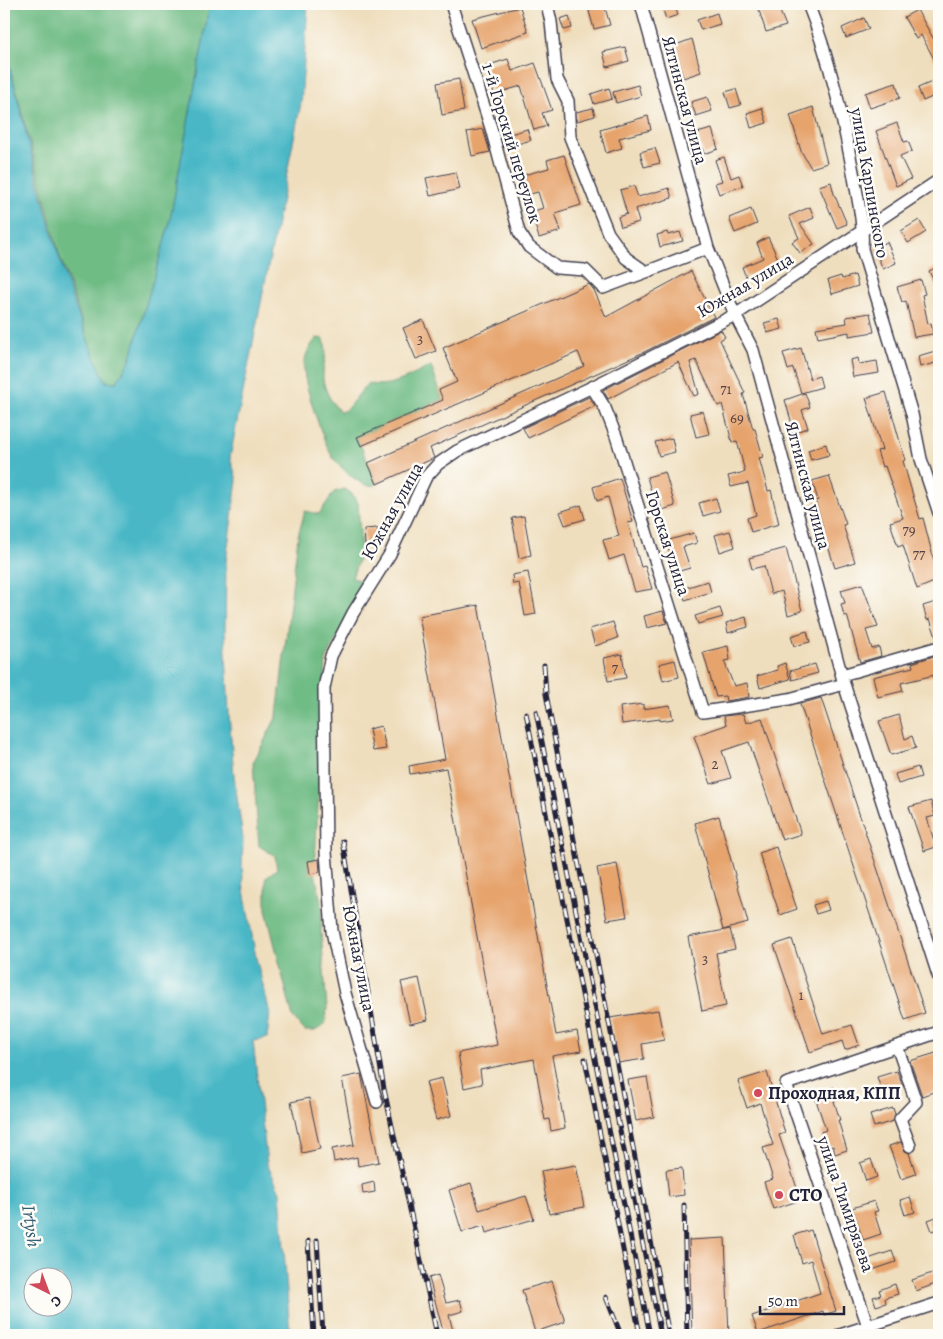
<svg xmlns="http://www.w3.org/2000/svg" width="943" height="1339" font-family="Alegreya,serif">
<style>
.forest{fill:#6fbc85;stroke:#486f60}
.water{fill:#4ab7c6;stroke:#366c80;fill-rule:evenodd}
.building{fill:#e6a36c}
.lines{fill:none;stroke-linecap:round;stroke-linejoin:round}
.street-casing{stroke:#413e4e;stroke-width:14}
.street{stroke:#fff;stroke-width:11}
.rail-casing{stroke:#22223b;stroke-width:5}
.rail{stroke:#fdfcf7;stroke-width:3;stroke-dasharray:9;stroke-linecap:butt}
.poi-dot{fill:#d1495b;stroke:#fdfcf7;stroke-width:2}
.labels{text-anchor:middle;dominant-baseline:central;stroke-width:5;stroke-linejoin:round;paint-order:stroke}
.number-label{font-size:15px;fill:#534247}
.street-label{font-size:18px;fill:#22223b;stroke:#fdfcf7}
.poi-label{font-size:18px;font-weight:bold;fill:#22223b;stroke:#fdfcf7;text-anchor:start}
.water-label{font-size:19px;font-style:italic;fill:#325e73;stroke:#fdfcf7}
</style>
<rect width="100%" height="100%" fill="#fdfcf7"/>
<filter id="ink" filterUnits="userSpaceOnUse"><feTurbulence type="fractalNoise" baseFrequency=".02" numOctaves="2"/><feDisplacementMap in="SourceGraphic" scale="10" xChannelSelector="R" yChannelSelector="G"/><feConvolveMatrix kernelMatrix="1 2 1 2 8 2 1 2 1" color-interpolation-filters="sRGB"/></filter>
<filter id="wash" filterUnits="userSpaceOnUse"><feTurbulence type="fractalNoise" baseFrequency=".0096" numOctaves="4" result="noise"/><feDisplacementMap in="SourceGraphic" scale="20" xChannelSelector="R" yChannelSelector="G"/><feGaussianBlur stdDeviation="1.12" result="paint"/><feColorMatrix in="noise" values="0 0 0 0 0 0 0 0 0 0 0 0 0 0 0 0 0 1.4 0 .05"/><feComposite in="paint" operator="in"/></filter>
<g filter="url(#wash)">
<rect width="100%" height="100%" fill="#efdebd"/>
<path class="forest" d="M4 4H210L169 225 130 360 117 382H106L92 352 59 254 4 45Z
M317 338 324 339C329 354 322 365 323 379 325 392 332 403 340 412L346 410 368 383C388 390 413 375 431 366L443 400 357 437 377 484C365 492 341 468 334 459 325 448 303 382 304 368 304 356 309 347 317 338Z
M345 489 353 495 358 503 361 552 352 578 366 582 326 660 315 860 308 861 310 873H315L322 907 321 932 327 1009 325 1024 315 1031H305L293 1018 266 910V877L277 869 275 856 259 846 253 763 277 716 298 536 305 511 319 514 334 492Z"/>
<path class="water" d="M210 4H308L301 103 230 457 237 480 226 561 225 632 229 714 234 776 243 839 242 867 244 890 256 958 270 1013 267 1038 253 1041 267 1164 280 1192 290 1335H4V45C33 155 57 279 106 382H117L130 360 169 225ZM32 1276H62V1306H32Z"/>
<g id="blocks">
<path class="building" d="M587 4H604L610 25 594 29Z
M661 4H674L678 15 666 19Z
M757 4H777L786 26 766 32Z
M520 7 528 32 481 48 472 19Z
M917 10 933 38 937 42 939 41V68L921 35 916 39 904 17Z
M717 13 720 24 701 30 697 20Z
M569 16 572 28 564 30 560 19Z
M864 18 869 29 846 38 842 28Z
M692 39 701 72 683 78 673 46Z
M625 47 629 61 607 67 603 52Z
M508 59 512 71 535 63 552 110 542 113 547 126 534 130 521 86 494 94 486 66Z
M459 79 464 111 442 115 437 83Z
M934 81 939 94 923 101 918 88Z
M896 83 900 98 870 108 865 93Z
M638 85 641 96 616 103 613 92Z
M609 88 612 99 594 104 591 94Z
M736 89 741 105 730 108 725 92Z
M707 97 712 111 696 116 691 102Z
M813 107 827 163 811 168 801 151 790 115Z
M593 108 595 116 577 121 576 112Z
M762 108 767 123 751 128 747 113Z
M648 116 651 130 619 138 622 148 606 153 600 130Z
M897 123 904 142 908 141 912 151 900 156 911 179 896 186 876 131Z
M483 129 490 152 472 156 467 132Z
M527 129 531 140 504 148 501 137Z
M712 129 718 149 704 154 697 133Z
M655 148 660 163 644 167 640 152Z
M564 155 581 205 555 213 561 231 539 238 531 212 543 208 538 192 526 195 520 176 549 168 547 160Z
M724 157 731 178 739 175 743 186 719 194 715 183 722 181 715 160Z
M456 172 460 189 430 196 426 178Z
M831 182 834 194 847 224 837 228 819 186Z
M634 186 638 197 669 188 672 198 635 209 639 222 621 227 618 217 627 214 620 190Z
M810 207 814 218 800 224 814 244 800 253 792 242 799 238 789 216Z
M751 209 757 224 735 233 729 218Z
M919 220 926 232 908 243 901 231Z
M667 232 668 235 680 232 683 241 660 247 657 235Z
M768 237 779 261 746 277 742 267 763 258 757 243Z
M887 242 896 263 883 269 874 248Z
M939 266V293L929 271Z
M691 271 714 317 644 352 430 448 434 458 432 459 377 484 368 463 584 366 578 352 361 446 357 437 443 400 439 390 457 382 443 348 589 284 594 290 606 317Z
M855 275 858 286 832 294 828 280 841 276 842 279Z
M921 280 925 294 922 295 928 324 931 323 933 334 914 337 906 301 902 302 897 287Z
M870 313 874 332 849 336V332L818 338 816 328 847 323 846 317Z
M779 319 782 329 767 333 764 323Z
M423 320 436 351 416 359 403 328Z
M721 330 725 337 720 340 745 393 743 394 753 429H755L763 457 759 458 768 491 771 490 779 524 751 532 747 518 756 515 748 483 731 487 728 476 745 472 737 441 732 442 722 404 718 406 696 360 690 362 699 394 694 396 678 362 608 399 603 390Z
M801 348 810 379 819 376 822 387 801 393 793 368 788 370 783 353Z
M939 350V362L920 367 918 356Z
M858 358 859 364 877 361 879 373 853 377 850 360Z
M886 392 905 460 903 461 909 482 920 519 923 518 939 580 917 589 903 545 898 547 890 522 903 518 885 466 882 467 877 451 882 450 866 398Z
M805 393 810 407 802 410 808 428 791 433 789 425 792 424 785 400Z
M589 397 595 406 528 438 523 428Z
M703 411 709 434 696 437 690 414Z
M672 438 675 452 659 456 655 442Z
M826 444 829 455 811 460 808 450Z
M665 472 675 506 662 510 656 490 651 491 647 477Z
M829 476 846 524 843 525 855 562 835 568 828 546 824 547 821 536 825 535 815 501 818 500 812 481Z
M620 478 633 522 628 523 641 567 645 566 652 589 635 592 624 555 609 560 603 540 619 536 608 497 597 501 593 487Z
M716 498 720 511 703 516 699 503Z
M581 505 585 519 565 525 560 512Z
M524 516 531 555 519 558 512 518Z
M377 528 381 544 365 545 364 529Z
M730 531 735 547 720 552 715 535Z
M694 533 697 543 683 547 690 568 676 572 666 541Z
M786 548 802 611 788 615 782 591 771 594 764 566 752 569 749 558Z
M528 572 536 614 525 616 519 583 513 584 512 575Z
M708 581 711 592 685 600 681 589Z
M862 584 878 627 866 630 872 649 879 647 881 656 860 662 847 615 844 616 841 604 845 603 841 590Z
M939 601V640H937L930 619 927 620 923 606Z
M478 605 556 1035 577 1031 581 1051 552 1056 565 1128 551 1131 549 1119 545 1120 534 1059 480 1070 482 1084 464 1088 458 1053 497 1045 446 768 410 774 409 766 445 759 419 616Z
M720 608 723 617 698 624 695 616Z
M663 611 667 623 647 628 644 616Z
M746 617 748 627 728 633 726 623Z
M613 622 618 638 595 646 590 629Z
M807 631 810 642 794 646 791 636Z
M728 646 730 660 724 661 734 686 747 683 749 697 726 701 725 696 716 697 703 652Z
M622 654 626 678 608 681 604 658Z
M934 656 939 674 901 683 903 691 878 697 873 677 913 667 912 663Z
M675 660 679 677 663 681 659 664Z
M785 663 790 679 760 688 757 676 778 670 777 666Z
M815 664 818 673 792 680 790 671Z
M821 698 925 1013 905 1020 800 704Z
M643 704V709L670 705 673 719 660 721V719L622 724 620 707Z
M743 714 746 723 762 718 801 834 782 840 749 742 722 751 731 778 711 784 694 736 726 725 724 716Z
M899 715 905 739 912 736 916 748 891 755 879 721Z
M381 726 386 749 373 751 369 729Z
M918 767 921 777 898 784 895 774Z
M931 801 935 816 927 818 936 847 924 851 909 807Z
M719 816 748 923 723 930 695 823Z
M776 847 797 909 780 915 759 853Z
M319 859 320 872 310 874 308 861Z
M617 864 627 917 607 920 597 868Z
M826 901 829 910 816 914 813 905Z
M730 929 735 949 716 953 726 1006 702 1011 688 937Z
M792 939 823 1034 852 1025 859 1045 845 1050 842 1041 810 1052 774 945Z
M419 978 428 1020 410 1024 401 982Z
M658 1010 664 1040 642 1044 644 1059 618 1063 610 1018Z
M939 1052V1090L922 1096 910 1061Z
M897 1071 903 1087 889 1092 887 1087 881 1089 877 1077Z
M767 1072 785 1133 779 1135 801 1200 773 1209 764 1182 773 1179 763 1148 773 1145 760 1103 747 1108 738 1081Z
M361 1074 379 1162 358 1166 357 1157 334 1162 332 1149 354 1145 342 1078Z
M647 1077 654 1117 636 1121 628 1080Z
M442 1078 451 1116 436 1120 426 1082Z
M834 1087 838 1100 834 1101 840 1120H838L847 1150 835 1154 833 1146 826 1148 821 1132 826 1130 814 1094Z
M309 1098 320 1149 302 1153 291 1102Z
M893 1108 895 1114 893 1121 874 1127 870 1115Z
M901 1142 905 1151 909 1153 916 1174 901 1179 889 1146Z
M871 1159 877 1177 866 1181 860 1163Z
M576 1165 584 1207 549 1214 541 1171Z
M682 1168 684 1195 669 1197 666 1170Z
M374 1182 375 1192 363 1194 362 1185Z
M471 1183 479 1210 526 1196 534 1219 486 1233 484 1226 462 1232 449 1190Z
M910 1197 915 1212 905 1215 900 1200Z
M874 1201 878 1211 874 1212 881 1234 863 1240 852 1208Z
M939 1216V1228L932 1231 928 1220Z
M811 1230 836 1311 824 1315 823 1311 758 1333 752 1316 820 1293 811 1260 802 1263 794 1235Z
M725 1238 729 1335H692L689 1240Z
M892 1251 896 1262 872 1270 868 1259Z
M935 1272 938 1283 916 1291 912 1280Z
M438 1275 446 1303 460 1300 463 1311 449 1315 454 1335H444L429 1278Z
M552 1281 565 1322 535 1332 522 1290Z
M895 1284 898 1294 885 1298 886 1303 876 1306 873 1297 881 1295 879 1290Z"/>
</g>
</g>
<g filter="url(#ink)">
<use href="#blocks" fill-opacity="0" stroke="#413e4e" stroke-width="1"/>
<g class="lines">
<g class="street-casing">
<path id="street" d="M451 4 491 128 519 232 529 247 557 268 585 270 603 288 646 272
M547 4 551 22 557 79 568 101 570 137 608 233 626 258 646 272 708 248
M641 4 708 248 735 315 753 350 844 684 939 978
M808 4C830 59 843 119 854 177 858 201 864 224 862 249L912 414 921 459 939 513
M592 387 605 408 616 436 703 712 789 699 844 684
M842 675 939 647
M897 1046 916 1102 900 1119 910 1146
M377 1102 345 993 332 931 326 852 324 688 331 656 353 613 390 554 426 477 438 464 457 451 592 387 735 315 939 180
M840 1335 939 1303
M871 1335 786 1084 939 1032"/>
</g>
<use href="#street" class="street"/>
<g class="rail-casing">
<path id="rail" d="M544 665 546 694 669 1335
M536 712 661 1335
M526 713 650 1335
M343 841 384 1089 437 1335
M585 1059 640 1335
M684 1205 687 1335
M317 1240 323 1335
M308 1241 314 1335
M606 1297 621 1335"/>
</g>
<use href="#rail" class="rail"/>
</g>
</g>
<g class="poi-dot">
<circle cx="758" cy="1093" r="5"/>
<circle cx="779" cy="1195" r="5"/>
</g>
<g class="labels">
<g class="number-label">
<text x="420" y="339">3</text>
<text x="726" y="389">71</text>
<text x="737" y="418">69</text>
<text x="909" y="530">79</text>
<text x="919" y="554">77</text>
<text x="615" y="668">7</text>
<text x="715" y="764">2</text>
<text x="705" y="959">3</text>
<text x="801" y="995">1</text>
</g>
<g class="street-label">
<text transform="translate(685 100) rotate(75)">Ялтинская улица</text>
<text transform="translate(512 143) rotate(73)">1-й Горский переулок</text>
<text transform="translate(870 183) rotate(80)">улица Карпинского</text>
<text transform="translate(745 285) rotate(-31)">Южная улица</text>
<text transform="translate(808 485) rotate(75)">Ялтинская улица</text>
<text transform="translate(392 511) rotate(-61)">Южная улица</text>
<text transform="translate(668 543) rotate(72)">Горская улица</text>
<text transform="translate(359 958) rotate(79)">Южная улица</text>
<text transform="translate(846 1204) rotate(71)">улица Тимирязева</text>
</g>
<g class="poi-label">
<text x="768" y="1093">Проходная, КПП</text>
<text x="789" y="1195">СТО</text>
</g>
<g class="water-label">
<text transform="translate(31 1226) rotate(82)">Irtysh</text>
</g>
</g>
<rect width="943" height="1339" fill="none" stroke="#fdfcf7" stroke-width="20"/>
<g transform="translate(48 1292) rotate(138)"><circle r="24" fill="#fdfcf7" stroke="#a5a5ac"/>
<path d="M0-4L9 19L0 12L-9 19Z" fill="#d1495b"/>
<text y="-8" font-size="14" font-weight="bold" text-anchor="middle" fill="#22223b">С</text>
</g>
<path d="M760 1306v8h84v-8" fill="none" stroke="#22223b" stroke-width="2.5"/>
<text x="768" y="1306" font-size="15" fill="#22223b" stroke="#fdfcf7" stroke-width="4" paint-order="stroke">50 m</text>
</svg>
